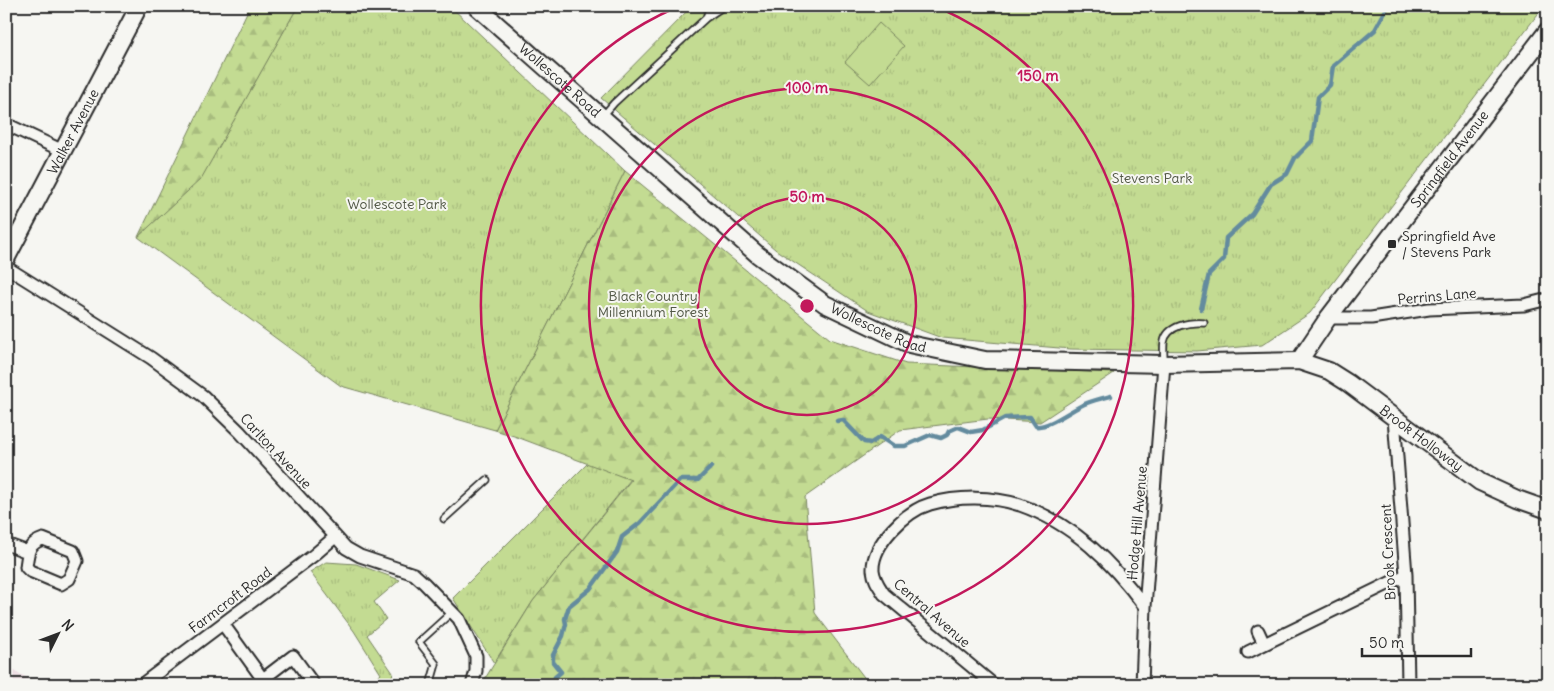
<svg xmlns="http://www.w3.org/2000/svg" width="1554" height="691" font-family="Delius,sans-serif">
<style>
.built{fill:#eedfe4}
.grass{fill:url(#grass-tufts);stroke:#77835e}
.forest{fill:url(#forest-firs);stroke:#77835e}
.pitch{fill:#c3db92;stroke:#77835e}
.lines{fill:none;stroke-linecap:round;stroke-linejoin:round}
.stream{stroke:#648b9e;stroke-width:4.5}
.lane-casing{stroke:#2b2b2b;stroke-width:9}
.street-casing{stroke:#2b2b2b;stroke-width:15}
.secondary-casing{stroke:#2b2b2b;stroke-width:20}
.lane{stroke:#f6f6f2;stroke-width:5.5}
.street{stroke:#f6f6f2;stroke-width:11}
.secondary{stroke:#f6f6f2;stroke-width:16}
.ring{fill:none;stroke:#c2185b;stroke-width:2.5}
.poi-dot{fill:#2b2b2b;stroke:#f6f6f2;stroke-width:2}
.labels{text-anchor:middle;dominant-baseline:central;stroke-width:4;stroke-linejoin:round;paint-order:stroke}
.street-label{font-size:14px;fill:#2b2b2b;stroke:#f6f6f2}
.park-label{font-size:14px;fill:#515745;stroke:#f6f6f2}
.poi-label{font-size:14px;fill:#2b2b2b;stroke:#f6f6f2;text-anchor:start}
.centre{fill:#c2185b;stroke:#f6f6f2;stroke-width:2.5}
.ring-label{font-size:15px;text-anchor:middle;font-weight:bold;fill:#c2185b;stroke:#f6f6f2;stroke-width:4;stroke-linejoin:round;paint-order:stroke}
</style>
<defs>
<pattern id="grass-tufts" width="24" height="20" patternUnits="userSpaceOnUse" patternTransform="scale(1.25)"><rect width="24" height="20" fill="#c3db92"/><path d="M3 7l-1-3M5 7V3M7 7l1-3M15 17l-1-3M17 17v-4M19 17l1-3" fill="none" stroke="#a8bc7e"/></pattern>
<pattern id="forest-firs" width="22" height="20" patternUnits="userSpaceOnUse" patternTransform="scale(1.25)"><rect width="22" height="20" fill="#c3db92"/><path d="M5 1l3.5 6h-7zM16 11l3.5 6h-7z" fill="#a8bc7e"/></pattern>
</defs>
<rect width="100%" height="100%" fill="#f6f6f2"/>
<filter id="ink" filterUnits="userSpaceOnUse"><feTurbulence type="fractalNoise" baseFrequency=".02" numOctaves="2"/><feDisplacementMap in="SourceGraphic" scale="10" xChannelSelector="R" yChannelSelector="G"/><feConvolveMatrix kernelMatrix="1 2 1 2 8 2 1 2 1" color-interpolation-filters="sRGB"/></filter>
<g filter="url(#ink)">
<path class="built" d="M6 666 40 685H6Z"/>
<path class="grass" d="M298 6H450L625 171 495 430 341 386 138 237 201 178Z
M692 6H1544L1310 313 1262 345 1197 351 1071 349 942 338 868 311 776 250 601 98Z
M588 463 631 479 533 601 494 663 453 598Z
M326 562 356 564 400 580 374 602 386 619 367 635 393 673 389 685H370L381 674 354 631 310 572Z"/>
<path class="forest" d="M250 6H298L201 179 138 237Z
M625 171 830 339 906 364 1114 373 1040 422 988 419 900 430 805 497 815 613 870 685H484L486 677 533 601 631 480 517 437 495 430Z"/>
<path class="pitch" d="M879 23 904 46 870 84 845 62Z"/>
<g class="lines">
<path class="stream" d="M1201 309 1209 274 1224 259 1226 238 1252 214 1271 184 1287 174 1295 158 1312 141 1318 97 1330 85 1333 66 1375 30 1388 6
M837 421 843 420 864 442 871 443 880 437 894 446H905L930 435 941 438 947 435 949 431 958 427 971 432 983 430 1005 418 1030 417 1036 426C1049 428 1073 408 1087 403 1094 400 1103 398 1111 396
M552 685 555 677 561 672 553 662V655L563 636 566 624 565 619 569 606 590 589 617 552 622 537 640 523 680 480H698L711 467"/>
<g class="lane-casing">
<path id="lane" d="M706 18 710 6
M602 117 614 103 706 18 724 6
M1164 361C1164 355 1163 348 1164 342 1167 325 1190 322 1204 323
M444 519 487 480
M430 685 436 664 419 642 452 612"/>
</g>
<g class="street-casing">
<path id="street" d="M6 124 63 151
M6 267 151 358 203 396 240 432 346 548 360 556 414 574 424 583 459 619 476 656V671L472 685
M1328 318H1371L1429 309 1524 305 1548 299
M1394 418 1406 575 1408 685
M43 539 73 551 77 561 69 579 61 584 30 571 26 567C28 552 28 544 43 539Z
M6 544 28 552
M223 624 267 685
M1258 631 1264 644
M1248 652 1406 575
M263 679 293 656 314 685
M141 685 314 555 335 537
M994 685 884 594C879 586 874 580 873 570 872 544 906 511 930 504 958 496 992 496 1020 505 1074 524 1112 562 1145 607
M1142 685 1145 607 1164 364"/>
</g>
<g class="secondary-casing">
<g id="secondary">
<path id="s1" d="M476 6 758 255 825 304 909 344 985 360 1164 364 1299 361 1329 371 1348 383 1480 482 1517 499 1548 510"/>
<path id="s2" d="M6 259 139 6"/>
<path id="s3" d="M1299 361 1328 318 1548 30"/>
</g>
</g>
<use href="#lane" class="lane"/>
<use href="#street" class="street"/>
<use href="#secondary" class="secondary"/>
</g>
</g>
<g class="ring">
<circle cx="807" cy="306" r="109"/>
<circle cx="807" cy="306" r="218"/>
<path d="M937 7A326 326 0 1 1 677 7"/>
</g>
<rect class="poi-dot" x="1387" y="239" width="10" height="10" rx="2.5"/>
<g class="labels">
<g class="street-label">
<text stroke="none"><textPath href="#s1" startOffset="112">Wollescote Road</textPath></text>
<text stroke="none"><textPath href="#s2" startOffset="144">Walker Avenue</textPath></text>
<text stroke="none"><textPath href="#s3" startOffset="252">Springfield Avenue</textPath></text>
<text transform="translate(1437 296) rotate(-5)">Perrins Lane</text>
<text stroke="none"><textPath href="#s1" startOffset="518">Wollescote Road</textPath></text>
<text stroke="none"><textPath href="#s1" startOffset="1090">Brook Holloway</textPath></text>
<text transform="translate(276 451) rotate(47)">Carlton Avenue</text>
<text transform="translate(1137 523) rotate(-85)">Hodge Hill Avenue</text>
<text transform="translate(1388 552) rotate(-93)">Brook Crescent</text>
<text transform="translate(230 600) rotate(-37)">Farmcroft Road</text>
<text transform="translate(932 613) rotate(41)">Central Avenue</text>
</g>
<g class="park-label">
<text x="1152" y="178">Stevens Park</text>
<text x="397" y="204">Wollescote Park</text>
<text x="653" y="296">Black Country<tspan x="653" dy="16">Millennium Forest</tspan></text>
</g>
<g class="poi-label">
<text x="1402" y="236">Springfield Ave<tspan x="1402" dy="16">/ Stevens Park</tspan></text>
</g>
</g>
<circle cx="807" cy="306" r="8" class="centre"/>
<g class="ring-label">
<text x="1038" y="81">150 m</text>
<text x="807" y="93">100 m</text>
<text x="807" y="202">50 m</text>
</g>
<rect width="1554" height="691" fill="none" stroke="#f6f6f2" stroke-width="25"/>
<rect x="12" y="12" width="1529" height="666" fill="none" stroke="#2b2b2b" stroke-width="2" filter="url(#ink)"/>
<g transform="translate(58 634) rotate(48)" stroke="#f6f6f2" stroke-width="4" paint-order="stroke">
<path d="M0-4L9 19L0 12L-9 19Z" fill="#2b2b2b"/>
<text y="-8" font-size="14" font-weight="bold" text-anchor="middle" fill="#2b2b2b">N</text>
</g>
<path d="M1362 648v8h109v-8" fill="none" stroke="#2b2b2b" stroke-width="2.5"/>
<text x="1369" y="648" font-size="15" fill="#2b2b2b" stroke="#f6f6f2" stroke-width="4" paint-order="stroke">50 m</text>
</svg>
